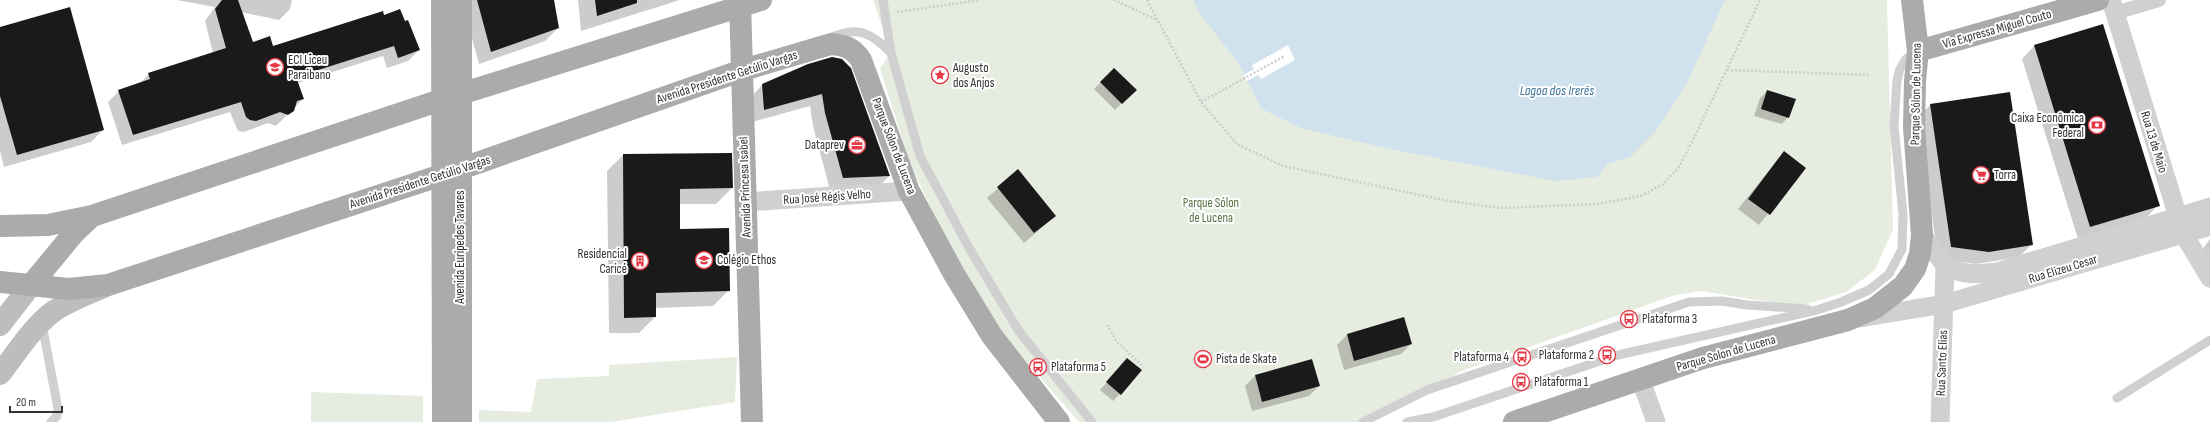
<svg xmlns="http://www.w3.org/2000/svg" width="2210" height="422" font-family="'Sofia Sans Condensed',sans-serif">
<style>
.green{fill:#e6ecdf}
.water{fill:#cfe2ee}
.pier{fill:#fff}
.shadow{fill:#0003}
.building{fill:#1a1a1a}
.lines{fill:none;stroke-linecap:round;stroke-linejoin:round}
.path{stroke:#cdcdcd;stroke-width:2.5;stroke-dasharray:2 2;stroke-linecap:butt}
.service{stroke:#d0d0d0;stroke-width:9}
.pedestrian{stroke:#d0d0d0;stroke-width:14}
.minor{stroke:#d0d0d0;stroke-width:19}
.secondary{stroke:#bdbdbd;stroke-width:22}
.primary{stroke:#ababab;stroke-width:22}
.labels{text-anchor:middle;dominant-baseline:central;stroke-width:4;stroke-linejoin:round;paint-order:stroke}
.street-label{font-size:13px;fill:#333;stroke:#fff}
.poi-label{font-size:13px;fill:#333;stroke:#fff;text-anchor:start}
.park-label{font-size:13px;fill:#56703f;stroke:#fff}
.water-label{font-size:14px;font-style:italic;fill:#3f7597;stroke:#fff}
</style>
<rect width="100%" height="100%" fill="#fff"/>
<path class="green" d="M873 0H1887L1893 229 1875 270 1846 292 1798 307 1702 291 1675 295 1464 370 1367 422H1079L1002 334 951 251 910 163 880 69 891 53Z
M737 357 735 402 611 422H479V410L531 412 537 379 609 376V365Z
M311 392 423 396V422H311Z"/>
<path class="water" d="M1193 0H1725L1686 85 1656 131 1630 157 1607 164 1597 177 1556 181 1394 150 1301 128 1262 109 1237 61 1200 14Z"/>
<path class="pier" d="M1288 45 1295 60 1261 79 1258 75 1247 81 1244 75 1254 69 1252 65Z"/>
<path class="shadow" d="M177 0H292L290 9 279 20 241 12 252 44 272 47 384 16 419 50 408 61 387 68 383 56 298 83 303 99 276 126 268 123 244 132 238 131 230 112 122 145 108 102 119 91 139 84 149 74 213 53 205 21 215 7Z
M464 0H552L558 28 545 41 479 64 462 2Z
M578 0H680L581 31Z
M0 28 103 130 91 142 4 167 0 151Z
M2034 46 2158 205 2146 218 2078 239 2022 59Z
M850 69 889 176 877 189 830 190 813 126 810 106 752 122 750 98 762 85Z
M1114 69 1135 90 1115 110 1094 89Z
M1767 91 1788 117 1782 124 1754 116 1760 98Z
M2009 93 2032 244 2019 257 1976 264 1938 259 1918 118 1930 105Z
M1784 152 1805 168 1759 225 1738 209Z
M623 155 732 188 716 204H679V230L729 290 713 306 655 308V317L639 333H609L607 171Z
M1018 171 1055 216 1024 243 987 198Z
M2210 239V265L2202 250Z
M1404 319 1411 344 1401 354 1344 370 1337 345 1347 335Z
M1127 359 1120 394 1113 401 1100 390Z
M1311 360 1319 386 1309 396 1252 411 1245 386 1255 376Z"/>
<path class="building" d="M222 0H238L253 42 270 36 273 46 383 11 384 15 400 9 405 21 408 20 420 50 398 58 394 46 296 77 304 99 297 101 294 111 288 115 280 112 256 121 250 120 246 117 241 102 133 135 118 90 150 79 148 73 226 48 215 9Z
M477 0H554L559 28 491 52Z
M595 0H637V3L597 16Z
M70 7 104 130 17 155 0 96V27Z
M2103 24 2160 206 2090 227 2034 45Z
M832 57 842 59 851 68 890 176 843 178 825 113 822 94 764 110 762 84 808 64Z
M1114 68 1137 90 1122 104 1100 82Z
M1767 90 1796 99 1789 118 1761 109Z
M2010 92 2033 245 1989 252 1951 247 1930 104Z
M1784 151 1806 168 1770 215 1748 199Z
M732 153 733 188 680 189V229L729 228 730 291 656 293V317L624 318 623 154Z
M1018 169 1056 216 1034 233 997 187Z
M1404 317 1412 344 1354 361 1347 334Z
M1127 358 1142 370 1121 395 1106 382Z
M1312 359 1320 386 1262 402 1255 375Z"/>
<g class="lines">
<path class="path" d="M1114 0 1157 20
M1147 0 1201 102 1237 144 1283 166 1443 200 1500 208 1597 204 1641 196 1663 184 1679 167 1693 140 1760 0
M897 12 980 0
M1727 70 1871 75
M1201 102 1285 56
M1107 325 1117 342 1144 367"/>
<path class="service" d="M883 0 891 53 920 156 968 246 1018 330 1092 422
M828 39C856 25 871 32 891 53
M42 324 58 409 57 416 51 422
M2117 398 2210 340
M1363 422 1427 390 1689 302 1722 301 1747 305 1807 309
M1407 422 1433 417 1618 355 1817 310 1841 302 1869 290 1889 274 1902 249 1903 214 1894 126 1897 80 1900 69 1906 59 1915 53"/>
<path class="pedestrian" d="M2115 13 2159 0"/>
<path class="minor" d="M2111 0 2183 233 2210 278
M745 202 909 191
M1922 235 1945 265 1940 422
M1945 265C1962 276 1977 274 1997 272L2210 207
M1860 318 1944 304 2210 226
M1640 378 1656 422"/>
<path class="secondary" d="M0 325 31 285
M0 374C16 354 32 327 54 311 69 301 87 294 104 287"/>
<path class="primary" d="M442 0 443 422
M461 0V422
M740 0 752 422
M1918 51 2098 0
M0 226 48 225 92 216 441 100 761 0
M0 282 69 289 108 285 460 169 743 70 831 44C845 45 853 48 861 60L909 191 954 274 992 336 1059 422
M31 285 74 233 92 216
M1514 422 1703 358 1848 320 1875 308 1903 286 1915 269 1920 254 1922 235 1914 127 1915 81 1918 51 1912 0"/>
</g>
<defs>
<g id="school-ring" transform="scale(0.9)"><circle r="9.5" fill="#fff" stroke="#e63946" stroke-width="1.5"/><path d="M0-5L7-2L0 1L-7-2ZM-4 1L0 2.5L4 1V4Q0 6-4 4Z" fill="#e63946"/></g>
<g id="sight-ring" transform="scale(0.9)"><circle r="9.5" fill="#fff" stroke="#e63946" stroke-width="1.5"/><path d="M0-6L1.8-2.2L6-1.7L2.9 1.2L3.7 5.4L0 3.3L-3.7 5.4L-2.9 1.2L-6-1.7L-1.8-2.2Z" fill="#e63946"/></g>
<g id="bank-ring" transform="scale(0.9)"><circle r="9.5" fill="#fff" stroke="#e63946" stroke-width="1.5"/><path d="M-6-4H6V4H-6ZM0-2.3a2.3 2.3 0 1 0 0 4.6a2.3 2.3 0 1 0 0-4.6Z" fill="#e63946"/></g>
<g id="office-ring" transform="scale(0.9)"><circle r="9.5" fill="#fff" stroke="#e63946" stroke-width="1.5"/><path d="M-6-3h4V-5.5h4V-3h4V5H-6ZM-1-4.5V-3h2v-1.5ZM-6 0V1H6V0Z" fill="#e63946"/></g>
<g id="supermarket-ring" transform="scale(0.9)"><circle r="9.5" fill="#fff" stroke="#e63946" stroke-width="1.5"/><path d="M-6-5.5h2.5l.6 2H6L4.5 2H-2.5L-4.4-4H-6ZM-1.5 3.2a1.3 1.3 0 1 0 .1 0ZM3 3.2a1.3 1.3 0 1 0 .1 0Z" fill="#e63946"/></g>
<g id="building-ring" transform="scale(0.9)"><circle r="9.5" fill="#fff" stroke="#e63946" stroke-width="1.5"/><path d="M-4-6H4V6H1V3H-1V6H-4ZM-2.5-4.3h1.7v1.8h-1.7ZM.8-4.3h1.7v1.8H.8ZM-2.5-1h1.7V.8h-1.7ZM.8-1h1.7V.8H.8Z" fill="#e63946"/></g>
<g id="bus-ring" transform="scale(0.9)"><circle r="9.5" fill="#fff" stroke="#e63946" stroke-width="1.5"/><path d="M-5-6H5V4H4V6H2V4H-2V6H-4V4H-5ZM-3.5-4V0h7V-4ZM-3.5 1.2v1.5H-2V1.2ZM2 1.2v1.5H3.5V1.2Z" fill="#e63946"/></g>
<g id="stadium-ring" transform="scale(0.9)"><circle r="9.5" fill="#fff" stroke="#e63946" stroke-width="1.5"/><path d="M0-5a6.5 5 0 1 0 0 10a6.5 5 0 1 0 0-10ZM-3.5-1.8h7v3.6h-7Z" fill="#e63946"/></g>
</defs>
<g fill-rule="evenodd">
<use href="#school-ring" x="275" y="67"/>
<use href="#sight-ring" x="940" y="75"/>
<use href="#bank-ring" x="2097" y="125"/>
<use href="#office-ring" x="857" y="145"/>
<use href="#supermarket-ring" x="1981" y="175"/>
<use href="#school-ring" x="704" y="260"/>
<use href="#building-ring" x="640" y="261"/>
<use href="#bus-ring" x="1629" y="319"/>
<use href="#bus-ring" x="1607" y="355"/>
<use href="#bus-ring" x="1522" y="357"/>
<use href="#stadium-ring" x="1203" y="359"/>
<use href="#bus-ring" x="1038" y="367"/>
<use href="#bus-ring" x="1521" y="382"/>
</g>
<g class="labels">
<g class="street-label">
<text transform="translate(1997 29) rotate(-16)">Via Expressa Miguel Couto</text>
<text transform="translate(727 77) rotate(-18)">Avenida Presidente Getúlio Vargas</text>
<text transform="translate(1916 94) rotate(-89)">Parque Sólon de Lucena</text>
<text transform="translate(2154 142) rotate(73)">Rua 13 de Maio</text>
<text transform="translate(894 146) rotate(69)">Parque Sólon de Lucena</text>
<text transform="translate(420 182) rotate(-18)">Avenida Presidente Getúlio Vargas</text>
<text transform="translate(745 187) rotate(-92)">Avenida Princesa Isabel</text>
<text transform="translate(827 197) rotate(-4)">Rua José Régis Velho</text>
<text transform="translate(460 247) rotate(-90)">Avenida Eurípedes Tavares</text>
<text transform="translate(2063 269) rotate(-17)">Rua Elizeu Cesar</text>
<text transform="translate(1726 353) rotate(-16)">Parque Solon de Lucena</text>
<text transform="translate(1942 363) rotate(-88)">Rua Santo Elias</text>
</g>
<g class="poi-label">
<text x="288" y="60">ECI Liceu<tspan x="288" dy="15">Paraibano</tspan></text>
<text x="953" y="68">Augusto<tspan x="953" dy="15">dos Anjos</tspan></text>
<text x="2084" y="118" text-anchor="end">Caixa Econômica<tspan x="2084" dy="15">Federal</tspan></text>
<text x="844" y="145" text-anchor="end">Dataprev</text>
<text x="1994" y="175">Torra</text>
<text x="627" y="254" text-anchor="end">Residencial<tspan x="627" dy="15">Caricé</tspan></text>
<text x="717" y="260">Colégio Ethos</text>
<text x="1642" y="319">Plataforma 3</text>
<text x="1594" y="355" text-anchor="end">Plataforma 2</text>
<text x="1509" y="357" text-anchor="end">Plataforma 4</text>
<text x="1216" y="359">Pista de Skate</text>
<text x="1051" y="367">Plataforma 5</text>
<text x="1534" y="382">Plataforma 1</text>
</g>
<g class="park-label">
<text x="1211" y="203">Parque Sólon<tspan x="1211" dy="15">de Lucena</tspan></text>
</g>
<g class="water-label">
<text x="1557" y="90">Lagoa dos Irerês</text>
</g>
</g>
<path d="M10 406v6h52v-6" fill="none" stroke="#333333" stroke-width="2"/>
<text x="16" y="406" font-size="12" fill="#333333" stroke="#ffffff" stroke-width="3" paint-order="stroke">20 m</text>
</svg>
